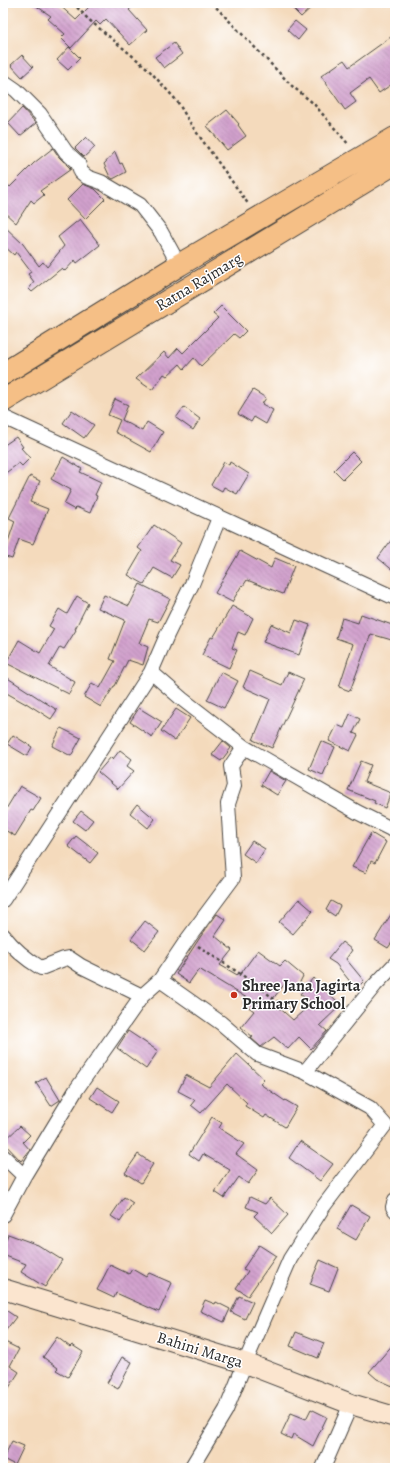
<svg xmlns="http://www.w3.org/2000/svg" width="398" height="1471" font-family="Alegreya,serif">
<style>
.building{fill:url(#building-back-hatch)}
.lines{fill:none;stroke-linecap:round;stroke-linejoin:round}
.street-casing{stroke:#494541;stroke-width:16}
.secondary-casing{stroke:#494541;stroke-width:22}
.primary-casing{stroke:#494541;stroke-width:24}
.path{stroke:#494541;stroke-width:2.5;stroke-dasharray:3 3;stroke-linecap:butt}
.street{stroke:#fff;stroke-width:14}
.secondary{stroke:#fbe5cf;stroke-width:20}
.primary{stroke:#f5bf86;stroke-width:22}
.poi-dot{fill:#c8321e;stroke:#fff;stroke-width:1.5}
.labels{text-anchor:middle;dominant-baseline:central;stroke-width:3;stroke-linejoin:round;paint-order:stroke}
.street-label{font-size:16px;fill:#2b2b2b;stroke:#fff}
.poi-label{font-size:16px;font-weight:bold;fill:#2b2b2b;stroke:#fff;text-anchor:start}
</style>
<defs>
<pattern id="building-back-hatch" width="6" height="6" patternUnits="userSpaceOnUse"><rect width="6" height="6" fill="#d2a1cd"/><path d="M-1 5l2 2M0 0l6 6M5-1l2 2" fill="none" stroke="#ab83a7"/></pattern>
</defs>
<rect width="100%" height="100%" fill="#fff"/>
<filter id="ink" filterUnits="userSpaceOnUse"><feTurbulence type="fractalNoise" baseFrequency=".025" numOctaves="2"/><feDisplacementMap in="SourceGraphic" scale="8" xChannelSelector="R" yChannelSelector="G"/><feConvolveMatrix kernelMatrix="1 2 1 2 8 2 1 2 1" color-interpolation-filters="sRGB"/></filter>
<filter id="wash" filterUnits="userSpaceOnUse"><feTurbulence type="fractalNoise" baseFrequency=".012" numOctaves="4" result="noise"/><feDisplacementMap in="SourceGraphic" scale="16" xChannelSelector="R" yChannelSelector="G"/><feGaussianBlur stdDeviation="0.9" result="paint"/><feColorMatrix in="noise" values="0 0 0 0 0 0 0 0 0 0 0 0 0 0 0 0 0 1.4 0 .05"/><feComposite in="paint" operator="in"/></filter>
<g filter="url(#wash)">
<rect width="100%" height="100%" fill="#f4dabc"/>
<g id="blocks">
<path class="building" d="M32 3H57L76 20 93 3H136L129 10 147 30 130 45 106 19 100 25 96 21 71 48 61 38 65 34 48 19 51 16Z
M287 3H316L301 17Z
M295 21 306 30 298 40 287 30Z
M395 34V82L379 93 369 79 350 93 356 102 345 110 321 76 344 60 349 67Z
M174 43 182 54 164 68 155 57Z
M69 47 80 58 68 70 57 60Z
M22 55 33 67 22 77 11 65Z
M22 108 36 123 20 136 8 123Z
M227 110 239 124 238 125 246 136 227 150 207 126Z
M86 137 95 147 84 157 75 148Z
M53 148 59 157 71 169 40 191 44 195 34 203 31 200 16 223 3 211V180L10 187 34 163Z
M115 152 120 164 122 163 126 172 113 179 110 177 104 164Z
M83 184 95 189 105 199 85 219 67 200Z
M80 219 100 245 77 263 75 260 65 271 62 268 32 292 29 289 34 282 28 274 31 272 16 252 14 255 3 245V240L5 238 3 234V225L23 244 39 266 43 262 47 267 64 246 58 237Z
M221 306 246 331 239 338 234 334 201 366 194 358 184 369 180 364 167 376 164 374 152 390 136 379 164 352 169 358 178 348 183 353 218 318 213 314Z
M253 390 266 398 262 404 273 410 266 424 254 417 251 422 238 414Z
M115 399 128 405 122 420 142 431 147 422 163 432 151 452 115 432 120 420 108 415Z
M184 407 200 419 193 430 176 418Z
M72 410 94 425 84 438 63 423Z
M16 437 23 447 21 448 30 458 22 466 19 463 3 475V446Z
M352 452 361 461 343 479 334 470Z
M63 457 82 469 80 472 101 482 95 495 97 496 90 513 76 507 75 510 64 504 71 490 51 479Z
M224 462 229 465 230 462 249 474 237 494 224 487 222 491 211 485Z
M30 476 40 481 30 502 48 509 33 544 19 539 12 559 3 556 15 521 9 518Z
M154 525 181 543 170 560 180 565 172 578 154 568 144 584 128 575 142 551 138 548Z
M395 535V572L378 558Z
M240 551 271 568 275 558 294 566 283 594 247 580 243 586 242 585 232 602 215 593Z
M140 584 170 599 158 622 149 619 139 643 148 647 143 665 128 660 115 686H114L101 707 84 697 92 683 100 688 115 661 110 659 125 620 98 608 104 595 129 606Z
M77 596 88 603 75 629 76 630 64 649 60 647 49 666 75 682 69 694 6 663 19 640 40 653 54 629 49 626 59 609 67 614Z
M232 606 253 618 245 635 238 632 232 648 237 650 229 668 202 655 211 637 213 638Z
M361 614 395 626V641L371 634 350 691 339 687 353 644 336 638 342 618 358 623Z
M296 620 310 625 299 655 263 642 271 624 291 633Z
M250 671 282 685 288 672 304 679 272 748 253 740 270 699 243 687Z
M221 672 238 681 224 708 207 700Z
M3 675 57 710 51 719 26 703V704L3 691Z
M139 708 162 722 152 737 130 722Z
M176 709 190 718 175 741 161 731Z
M350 714 360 719 353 733 358 735 350 751 329 741 337 725 344 728Z
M61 728 81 738 71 756 52 746Z
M13 735 32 747 27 756 7 744Z
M223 741 231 748 221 761 212 755Z
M321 741 335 747 323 775 309 769Z
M120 750 132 759 127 766 134 771 118 789 98 772 111 757 113 759Z
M361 761 371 765 364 782 391 793 385 808 374 803 375 801 348 790Z
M269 771 286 781 277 795 261 785Z
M20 786 41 798 33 811 31 810 15 836 3 829V814Z
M137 804 155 819 148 828 130 813Z
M81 811 93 820 85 830 73 821Z
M371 833 386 842 375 863 371 861 366 873 352 867Z
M76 836 98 853 90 863 68 846Z
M252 841 265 849 256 863 243 854Z
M299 899 313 911 293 934 279 922Z
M331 901 340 906 335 916 326 910Z
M395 908V938L388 948 375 940Z
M217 914 226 920 215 936 232 950 220 965 239 976 258 950 280 966 285 961 303 976 296 990 286 982 272 1000 277 1004 276 1005 293 1020 312 1003 300 994 313 978 341 1005 320 1025 327 1031 311 1049 299 1037 288 1049 274 1037 261 1047 251 1038 253 1037 241 1027 254 1011 243 1003 247 998 199 969 189 983 176 974 201 936Z
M145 921 159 932 145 950 131 939Z
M342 942 352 950 346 959 364 981 356 989 336 964 328 959Z
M128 1031 158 1051 146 1069 117 1048Z
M237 1054 264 1079 260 1084 285 1101V1100L297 1107 285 1127 266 1115 264 1118 245 1106 247 1103 227 1084 201 1113 191 1105 195 1100 178 1091 186 1075 209 1087Z
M46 1077 60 1100 51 1106 36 1083Z
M97 1087 119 1101 112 1112 90 1098Z
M212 1117 222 1123 219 1128 244 1144 236 1154 258 1170 248 1184 239 1177 224 1198 215 1192 230 1170 203 1154 199 1161 189 1154Z
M20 1126 30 1135 23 1142 30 1150 21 1161 3 1142Z
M300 1141 333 1164 320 1181 289 1158Z
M138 1154 153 1164 141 1183 125 1173Z
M124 1197 133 1203 120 1222 111 1216Z
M250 1197 265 1204 270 1198 288 1215 272 1233 254 1216 258 1212 246 1207Z
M351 1205 370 1216 356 1240 337 1229Z
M8 1234 38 1245 62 1260 45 1287 21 1272 26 1264 3 1255V1249Z
M259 1245 276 1256 248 1296 236 1288 248 1271 243 1269Z
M320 1260 338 1268 329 1291 310 1284Z
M110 1265 129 1274 132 1269 146 1277 149 1273 172 1283 159 1312 116 1293 114 1298 97 1290Z
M239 1296 253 1302 245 1319 231 1312Z
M205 1300 215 1304 216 1302 230 1309 224 1322 200 1311Z
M7 1311 16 1317 3 1334V1316Z
M296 1332 324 1343 318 1358 290 1346Z
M57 1337 70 1347 72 1345 83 1352 68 1377 56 1370 58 1368 43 1357Z
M3 1341 19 1349 10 1366 19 1372 3 1397Z
M395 1342V1387L377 1379 369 1372Z
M122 1357 132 1362 118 1389 107 1383Z
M311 1409 327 1417 313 1446 293 1434 291 1439 281 1434 291 1413 306 1419Z
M12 1441 24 1446 15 1465 3 1459Z"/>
</g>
</g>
<g filter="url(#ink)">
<use href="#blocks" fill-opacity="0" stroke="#494541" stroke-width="1"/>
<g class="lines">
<g class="street-casing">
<path id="street" d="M3 81 16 90 40 114 66 152 78 163 81 172 87 177 101 182 140 205 161 232 179 265
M3 417 395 598
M151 672 182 699 244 747 357 812 395 831
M3 900 151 672 167 635 192 584 219 518
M3 935C14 949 26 959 41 968L64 959 69 958 81 966 142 996
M160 980 221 1023 257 1054 305 1072
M3 1156 24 1176
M395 1200 393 1207 395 1210
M3 1215 24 1176 76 1090 142 996 160 980 187 940 233 878 228 804 234 786 231 766 244 747
M191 1468 226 1410 245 1363 290 1259 323 1207 385 1125 370 1108 305 1072 375 985 395 964
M323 1468 351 1404"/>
</g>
<g class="secondary-casing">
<path id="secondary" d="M3 1289 245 1363 351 1404 395 1417"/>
</g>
<g class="primary-casing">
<path id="primary" d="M3 374 179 265 395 138
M3 401 395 163"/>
</g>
<path class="path" d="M73 3 88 19 147 68 177 101 192 126 249 205
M212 3 292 86 313 103 349 145
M198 946 260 987 276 1001 283 1003 291 1012"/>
<use href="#street" class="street"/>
<use href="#secondary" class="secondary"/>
<use href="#primary" class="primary"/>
</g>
</g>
<circle class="poi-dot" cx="234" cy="995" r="4"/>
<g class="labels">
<g class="street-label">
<text transform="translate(199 282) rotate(-31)">Ratna Rajmarg</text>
<text transform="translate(200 1350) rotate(17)">Bahini Marga</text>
</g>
<g class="poi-label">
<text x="242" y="986">Shree Jana Jagirta<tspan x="242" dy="18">Primary School</tspan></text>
</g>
</g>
<rect width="398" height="1471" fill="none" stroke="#fff" stroke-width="16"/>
</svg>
